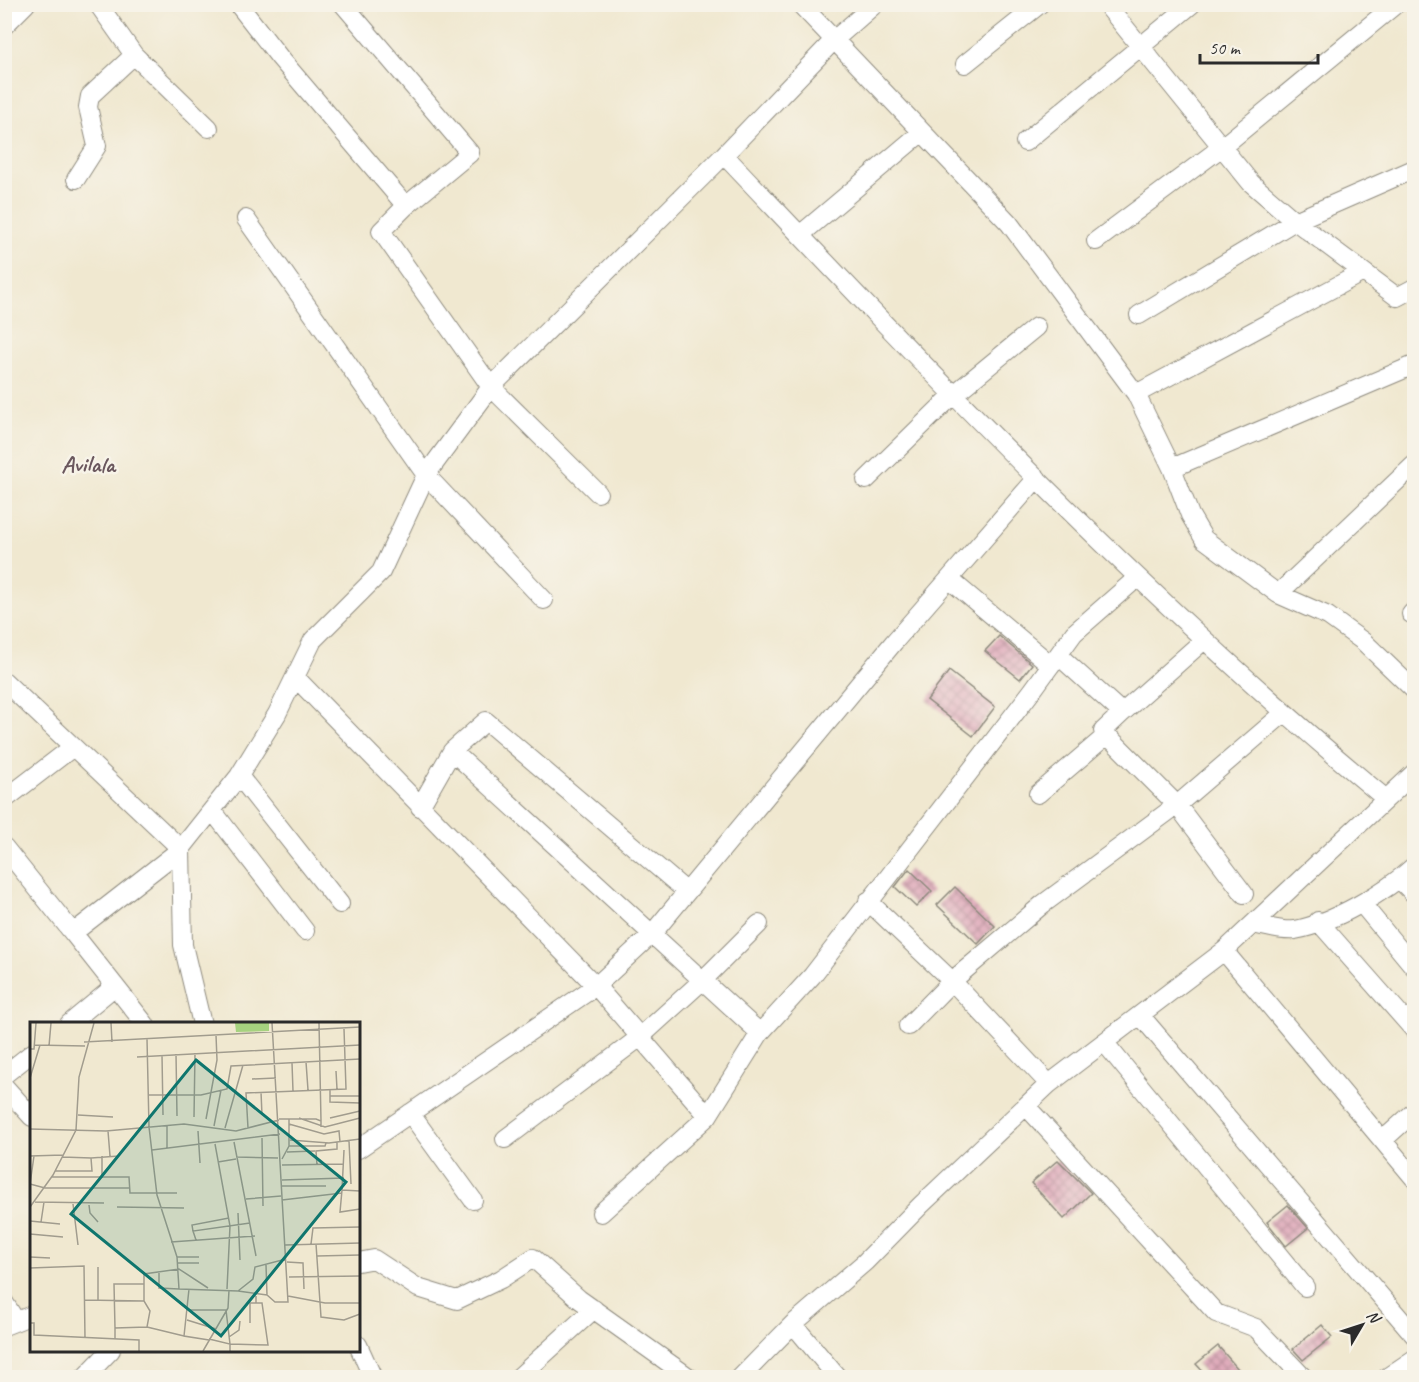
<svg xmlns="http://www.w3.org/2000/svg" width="1419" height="1382" font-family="Caveat,sans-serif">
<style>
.building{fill:url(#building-cross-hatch)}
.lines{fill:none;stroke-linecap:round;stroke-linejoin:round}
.minor-casing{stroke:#8e8a7e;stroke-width:20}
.minor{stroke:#fff;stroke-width:18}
.labels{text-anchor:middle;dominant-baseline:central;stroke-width:5;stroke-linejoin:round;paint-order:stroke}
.quarter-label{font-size:24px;font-weight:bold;fill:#6a575d;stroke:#f7f3e8}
.inset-road{fill:none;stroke:#a19c8e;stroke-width:1.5}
.view{fill:#0f766e;fill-opacity:0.15;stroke:#0f766e;stroke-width:3}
.inset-edge{fill:none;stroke:#2b2b2b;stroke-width:3}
</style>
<defs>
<pattern id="building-cross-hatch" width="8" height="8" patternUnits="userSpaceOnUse" patternTransform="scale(1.5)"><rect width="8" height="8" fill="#dfa9ba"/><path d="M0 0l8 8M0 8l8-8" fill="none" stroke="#b58a97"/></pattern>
</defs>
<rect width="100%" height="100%" fill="#f7f3e8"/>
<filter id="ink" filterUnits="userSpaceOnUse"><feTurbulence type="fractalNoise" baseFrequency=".0167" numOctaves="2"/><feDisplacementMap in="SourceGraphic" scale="12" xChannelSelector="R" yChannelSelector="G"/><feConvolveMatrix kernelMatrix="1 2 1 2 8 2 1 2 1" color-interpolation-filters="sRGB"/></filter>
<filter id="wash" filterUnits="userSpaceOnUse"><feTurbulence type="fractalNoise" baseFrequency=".008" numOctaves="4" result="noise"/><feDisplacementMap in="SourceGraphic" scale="24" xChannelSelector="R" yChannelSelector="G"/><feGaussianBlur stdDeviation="1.35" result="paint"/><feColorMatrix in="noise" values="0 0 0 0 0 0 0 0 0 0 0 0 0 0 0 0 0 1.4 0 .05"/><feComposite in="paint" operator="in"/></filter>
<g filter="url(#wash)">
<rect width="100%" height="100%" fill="#f0e8d0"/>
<g id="blocks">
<path class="building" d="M999 636 1032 664 1020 679 985 651Z
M949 671 995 707 973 736 927 700Z
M909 869 932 891 916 907 895 887Z
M955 887 995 926 978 944 937 905Z
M1058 1160 1091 1193 1064 1219 1031 1183Z
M1288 1205 1308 1228 1286 1246 1267 1222Z
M1322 1325 1332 1337 1303 1360 1293 1349Z
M1218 1346 1245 1377H1208L1196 1364Z"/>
</g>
</g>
<g filter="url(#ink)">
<use href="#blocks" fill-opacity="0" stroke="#8e8a7e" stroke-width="1.5"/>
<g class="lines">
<g class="minor-casing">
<path id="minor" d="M98 4 134 55 209 128
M238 4 280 58 406 206
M343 4 470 153 406 206 381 231 491 387 598 493
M800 4 1009 223 1136 394 1172 468 1190 515 1204 539 1278 594 1328 616 1364 642 1414 690
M1106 4 1251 183 1295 221 1397 297 1414 288
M4 26 26 4
M965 64 1040 4
M1025 142 1192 4
M724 155C936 379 1148 602 1386 799
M76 179 97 146 88 107 90 96 134 55
M246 219 426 475 544 600
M800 235 922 132
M1096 241 1222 147 1396 4
M1139 315 1295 221 1414 169
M1136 394 1363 272
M1172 468 1414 365
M866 480 952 396 1036 327
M949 579 1051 665
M1278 594 1414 465
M1411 614 1414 611
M1058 655 1122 713 1103 731 1177 805 1244 894
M295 677 596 986 708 1116
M4 681 181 849 183 945 202 1024
M1122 713 1204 640
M452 751 486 721 687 892
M239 776 340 904
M1038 794 1107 735
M4 800 73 747
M420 807 452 751 760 1033
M212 810 305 931
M4 847 73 933
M1400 880 1414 894
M868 901 952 981 1049 1084
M1362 904 1414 967
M1318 921 1414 1030
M1253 924C1266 926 1282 932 1295 930 1333 923 1386 892 1414 866
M1224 951 1414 1178
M1140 1015 1414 1335
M69 1024 115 986
M145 1024 73 933 181 849 239 776 277 714 313 640 381 572 426 475 491 387 724 155 834 40 875 4
M908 1026 952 981 1043 904 1177 805 1283 714
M1104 1042 1305 1287
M4 1075 32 1053
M4 1086 32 1117
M1026 1106 1216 1313 1256 1328 1304 1378
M410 1113 473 1200
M505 1139 639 1038 703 980 759 924
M1383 1140 1414 1112
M358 1149 596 986 652 934 894 642 1037 478
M601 1213 708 1116 760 1033 812 976 1032 691 1074 633 1137 578
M358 1262 374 1259 418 1288 457 1300 501 1279 533 1258 579 1299 690 1378
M4 1302 16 1321
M793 1324 838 1378
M4 1326 32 1315
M358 1345 373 1378
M84 1378 111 1350
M518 1378 594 1309
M740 1378 793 1324 865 1262 921 1205 1049 1084 1224 951 1414 773
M1386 1378 1414 1359"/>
</g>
<use href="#minor" class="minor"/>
</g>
</g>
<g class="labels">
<g class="quarter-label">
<text x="88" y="464">Avilala</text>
</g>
</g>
<g transform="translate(30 1022)">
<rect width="330" height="330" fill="#f0e8d0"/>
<path d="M205 1H239V9L206 10Z" fill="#a6d27f"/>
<path class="inset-road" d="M81 1 82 20M289 1 291 99M117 17 119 105 127 173 147 235 149 267 208 269 237 273 245 280H258L242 1M54 20 330 5M5 23 55 24M19 24 21 1M0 27H4L6 1M146 32 147 94M132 33 133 93M107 35 330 23M276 40 278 68M262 41 263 69M306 49 307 67M0 56 10 23M222 57 246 56M300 68V80L330 81M231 70 232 93M118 73H171L197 67 201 44 330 37M300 74H330M48 93 83 95M164 95 165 31M269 96 295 105 330 96M300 96 330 89M176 97 187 38 186 13M249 97H286L291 99V105M259 102 294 112 309 109 310 120M137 104V126M184 104 191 68M195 106 213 43M218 106 216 71 316 67 314 7M0 107 76 109 154 102 206 109 249 98M78 109 80 134M168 109 170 141M232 116 233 184M260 118 299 121 330 117M319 119 321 162M204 120 226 234M185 122 200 204 197 267M259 124H295L296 121M122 128 250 112M257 130 285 129M0 134 33 133M72 134V156M206 135 248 136M61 136 89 134M252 137 259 124V97M188 140 206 137M252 143 313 142M287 143 286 129 307 127V120M25 149H62L61 136 32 135M21 155H99L100 171H147M252 158 314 156M0 162 15 166H99M0 162 4 134M330 163V126M252 164H296M312 168 314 128M330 169 312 168 310 190 330 187M216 177 251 174M252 178 312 171M5 180 74 181M43 182 48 223M59 183 60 191 68 200M0 185 23 153 46 108 49 55 64 1M87 185 154 186M208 191 210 238M0 199 30 202M11 200 14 180M163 209 162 203 199 196M0 212 33 215M166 218 163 209 220 201M141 220 225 214M281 222 283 206 330 205M286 222 291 295 314 298 330 292M255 223 330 221M287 234 330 233M0 235 20 236M147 235H169M257 240 273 241 274 267M148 241H169M236 243 237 273M68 245V279M0 246 54 244 55 316M129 250V266L149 267M259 255 330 254M159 267 154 314 179 318M208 269 223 257 225 245 256 237M258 274 295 281H330M54 278 114 279M159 288H196L200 322 238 323 232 281H226V274M157 298 186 307M0 301H4V313L109 318V329M220 301V281H226M117 305 154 314M85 306 84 262H114M199 315 209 308 210 299M85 317V306L117 305 120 289 114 279V252L149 247 178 266M179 317 200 322V329M173 329 198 286 199 268"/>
<path class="view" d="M166 38 316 160 191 314 41 192Z"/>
<rect width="330" height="330" class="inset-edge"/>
</g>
<rect width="1419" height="1382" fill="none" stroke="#f7f3e8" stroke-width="24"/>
<g transform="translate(1362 1325) rotate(51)" stroke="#f7f3e8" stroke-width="4.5" paint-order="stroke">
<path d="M0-4.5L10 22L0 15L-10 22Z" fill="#2b2b2b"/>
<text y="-9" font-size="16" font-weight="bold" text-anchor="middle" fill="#2b2b2b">N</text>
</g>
<path d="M1200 54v9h118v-9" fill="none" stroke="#2b2b2b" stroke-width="3"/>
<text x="1209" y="54" font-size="18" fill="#2b2b2b" stroke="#f7f3e8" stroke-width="4.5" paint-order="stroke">50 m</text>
</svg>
